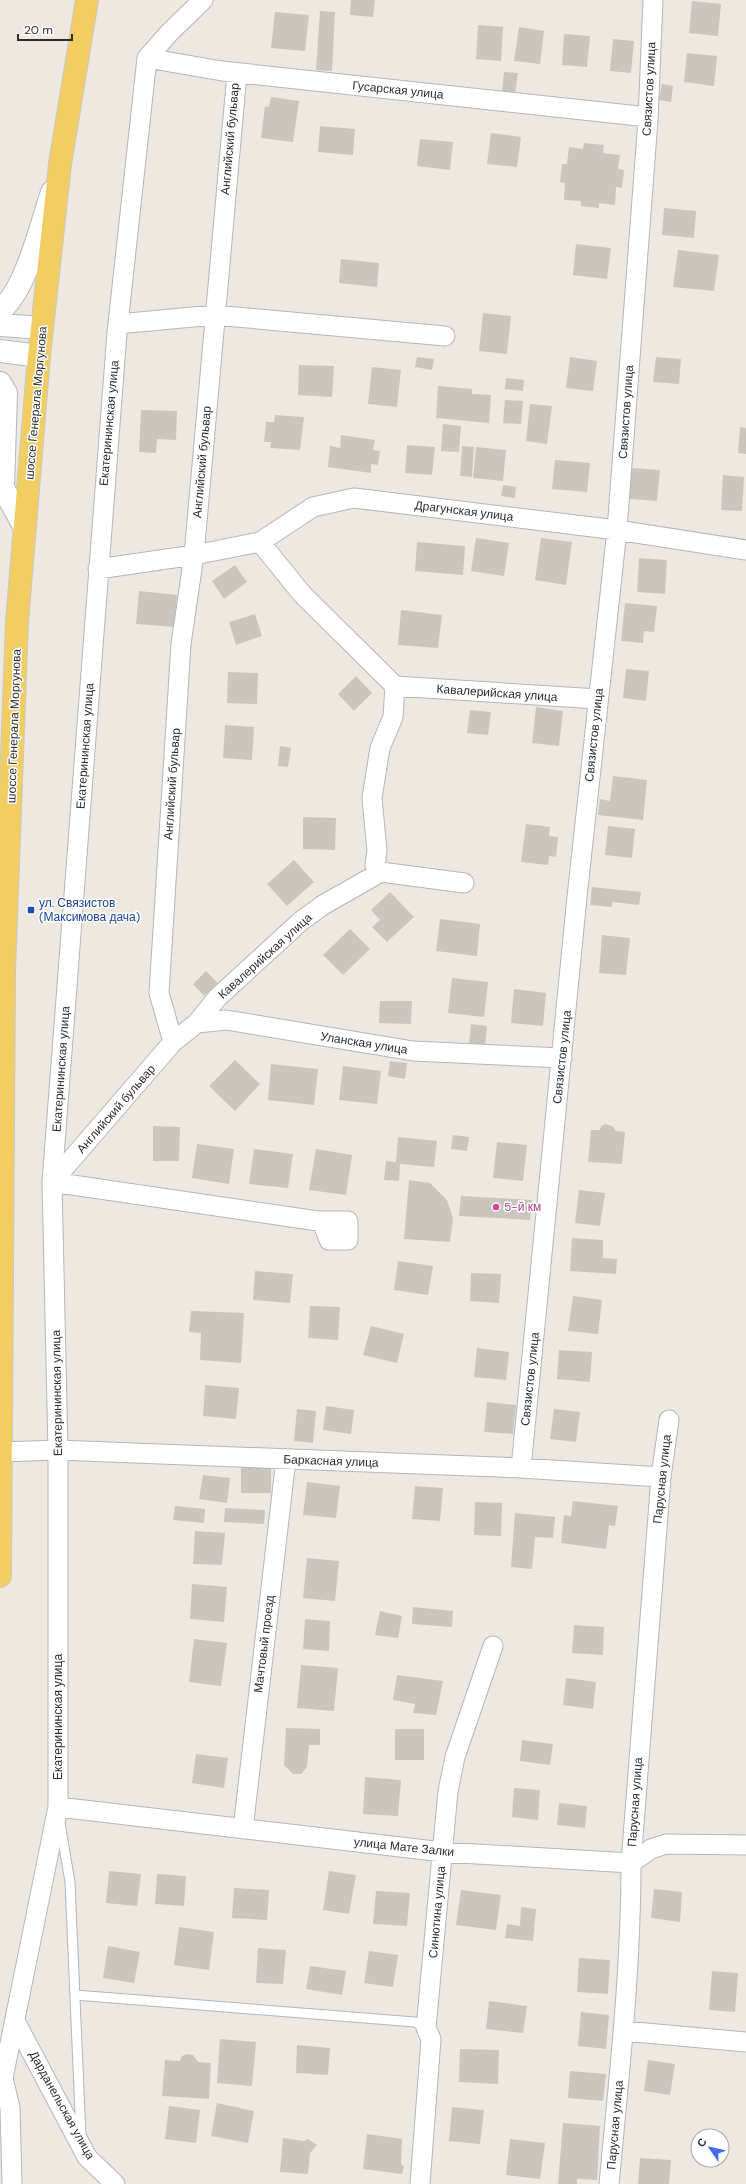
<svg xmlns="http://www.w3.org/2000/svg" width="746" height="2184" font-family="'DM Sans',sans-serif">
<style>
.building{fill:#cac6be}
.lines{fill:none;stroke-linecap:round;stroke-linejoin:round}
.lane-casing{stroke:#b3b6c0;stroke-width:11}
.street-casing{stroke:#b3b6c0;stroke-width:21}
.secondary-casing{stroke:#b3b6c0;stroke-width:24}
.primary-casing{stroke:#c8c8c8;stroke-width:24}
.lane{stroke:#fff;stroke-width:9}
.street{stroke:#fff;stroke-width:19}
.secondary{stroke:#fff;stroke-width:22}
.primary{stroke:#f2cd62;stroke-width:22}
.transit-dot{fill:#1a4fb4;stroke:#fff;stroke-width:1.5}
.hotel-dot{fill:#d1479c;stroke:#fff;stroke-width:1.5}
.labels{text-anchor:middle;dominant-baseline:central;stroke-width:3;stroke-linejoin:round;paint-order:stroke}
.street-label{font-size:12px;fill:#2d2d2d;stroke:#fff}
.transit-label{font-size:12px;fill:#164399;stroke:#fff;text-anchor:start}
.hotel-label{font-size:12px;fill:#b23c85;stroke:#fff;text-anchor:start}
</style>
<rect width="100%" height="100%" fill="#eee8e0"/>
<path class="building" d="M351 0H375L373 17 350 15Z
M692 1 721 4 718 36 689 33Z
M320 11 335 12 332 71 316 70Z
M275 12 309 15 305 51 271 48Z
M478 25 503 27 501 61 476 59Z
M519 27 544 31 540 64 514 61Z
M564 34 590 36 587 67 562 65Z
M613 39 634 41 631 73 610 71Z
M687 53 717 56 714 86 684 82Z
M504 72 518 73 515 94 502 93Z
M662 84 673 86 671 102 659 100Z
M271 97 299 101 293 142 261 138 265 106 269 107Z
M320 126 355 129 353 155 318 152Z
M491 133 521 137 517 167 487 164Z
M420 139 453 142 450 170 417 166Z
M584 143 604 145 603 153 620 155 618 169 624 170 622 188 616 187 615 205 599 203V208L581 206V201L564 200 565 183 560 182 562 164H567L569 147 583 149Z
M664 208 696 211 694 238 662 235Z
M576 244 611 248 607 279 573 275Z
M678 250 719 255 714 291 673 287Z
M341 259 379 263 377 287 339 283Z
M483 313 511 316 507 354 479 351Z
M417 357 434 359 432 370 415 367Z
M570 357 597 361 593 391 566 388Z
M656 357 681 359 679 384 653 382Z
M299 365 334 366 332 397 298 395Z
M372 367 401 370 397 407 368 404Z
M506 378 524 380 523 391 505 389Z
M438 386 472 389V394L491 395 489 423 436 418Z
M505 400 523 401 521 424 503 423Z
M530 404 552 406 547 444 526 441Z
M141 410 177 411 176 440 157 439 156 453 139 452Z
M275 415 304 417 300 450 270 448 271 442H264L266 422H274Z
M443 424 461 426 459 452 441 451Z
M740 427 746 428V454L738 453Z
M341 435 375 440 373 450 380 451 378 465 371 464V473L328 467 330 446 340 448Z
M407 445 435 447 432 475 405 473Z
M462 446 474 447 472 477 460 476Z
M476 447 506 450 503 481 473 478Z
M555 460 590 463 587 492 552 489Z
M631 468 660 470 657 501 629 499Z
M723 475 744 477 742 511 721 510Z
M503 485 516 487 515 498 501 496Z
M476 538 509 543 504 576 471 571Z
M541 538 572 542 566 585 535 580Z
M417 542 465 546 463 575 415 571Z
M639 558 667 560 665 594 637 592Z
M235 565 247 582 224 599 212 581Z
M139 591 177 595 174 627 136 624Z
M625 603 657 606 654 632 644 631 643 643 621 641Z
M401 610 442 615 438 648 398 645Z
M255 614 262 636 236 645 229 622Z
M626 669 649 671 646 701 623 698Z
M228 672 258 673 257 704 227 703Z
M356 676 372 693 354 711 338 694Z
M536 707 563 711 559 746 532 743Z
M470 710 491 712 488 735 467 733Z
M225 725 254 727 252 760 223 758Z
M280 746 291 748 288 767 278 766Z
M613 776 647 780 643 820 598 815 600 799 610 801Z
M303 817 336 818 335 850 303 849Z
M526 824 550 827 549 836 558 837 556 857 549 856 548 865 521 862Z
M608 826 635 829 632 858 605 855Z
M294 860 314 882 287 906 267 884Z
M592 887 641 892 639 905 612 902V907L590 905Z
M390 892 414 917 387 942 372 927 380 920 371 910Z
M440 919 480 924 477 956 436 951Z
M350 929 370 949 343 975 323 955Z
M602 935 630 938 626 975 599 973Z
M206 971 218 983 204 996 193 984Z
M452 978 488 982 484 1017 448 1013Z
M514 989 546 993 543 1026 511 1023Z
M380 1001H412L411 1024 379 1023Z
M471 1024 487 1026 485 1046 469 1044Z
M235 1060 260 1084 235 1111 209 1086Z
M390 1061 407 1063 405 1079 388 1076Z
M271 1064 318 1069 314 1105 268 1100Z
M343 1066 381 1071 377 1104 339 1100Z
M606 1124 612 1126 616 1131 625 1132 622 1164 588 1162 591 1130H600L601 1126Z
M153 1126 180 1127 179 1161H153Z
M453 1135 469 1137 467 1151 451 1149Z
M398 1137 437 1141 434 1167 400 1164 399 1181 384 1180 386 1161 396 1162Z
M497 1142 527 1145 523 1181 493 1178Z
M197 1144 234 1149 229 1184 192 1178Z
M254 1149 293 1154 288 1188 249 1184Z
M316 1149 352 1155 346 1195 309 1190Z
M409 1180 430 1183 447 1200 453 1218 450 1242 404 1239Z
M579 1190 605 1193 600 1226 575 1223Z
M461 1196 532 1200 530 1220 459 1216Z
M572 1238 603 1240V1258L617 1259 616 1274 570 1271Z
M398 1261 433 1266 428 1295 394 1290Z
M255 1271 293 1274 290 1303 253 1300Z
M471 1273 501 1274 499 1303 470 1301Z
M573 1296 602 1300 598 1334 568 1331Z
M310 1306 340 1307 338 1340 308 1338Z
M191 1311 244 1313 241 1363 200 1360 201 1333 189 1332Z
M371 1326 404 1334 397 1363 363 1355Z
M477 1348 509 1352 506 1380 474 1377Z
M559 1350 592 1352 590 1382 557 1379Z
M205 1385 239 1388 236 1419 203 1416Z
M487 1402 516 1405 513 1434 484 1432Z
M326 1406 354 1410 351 1434 323 1430Z
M297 1409 316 1411 313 1443 294 1441Z
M554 1409 580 1412 576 1442 550 1439Z
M241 1464 271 1465V1493H241Z
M203 1475 230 1478 227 1503 199 1499Z
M307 1482 340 1486 336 1518 303 1515Z
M415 1486 443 1488 440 1521 412 1519Z
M573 1501 618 1506 615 1526 609 1525 606 1549 561 1543 564 1515 571 1516Z
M475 1502 502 1503 501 1536 474 1535Z
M175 1506 205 1509 204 1523 173 1520Z
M225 1508 265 1510 264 1524 224 1522Z
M515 1513 555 1517 553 1538 535 1537 532 1569 511 1567Z
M195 1531 225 1533 222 1565 193 1564Z
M307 1558 339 1561 335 1601 303 1598Z
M192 1584 227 1587 224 1622 190 1619Z
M413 1607 453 1611 452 1627 412 1624Z
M380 1611 402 1616 398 1638 375 1635Z
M305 1619 330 1621 329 1651 303 1649Z
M574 1625 604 1627 603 1655 572 1653Z
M194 1639 227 1643 221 1686 189 1682Z
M301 1665 338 1668 334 1711 297 1708Z
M397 1675 443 1681 436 1715 413 1713 415 1704 393 1700Z
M566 1678 596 1682 593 1709 563 1705Z
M286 1728 320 1729V1745H309L307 1767 301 1774H293L284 1765Z
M395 1729H424V1760H395Z
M522 1740 553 1744 550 1765 520 1761Z
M196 1754 228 1758 224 1788 192 1783Z
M365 1777 401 1780 398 1816 363 1814Z
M514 1788 540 1790 538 1820 512 1817Z
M559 1803 587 1806 585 1828 557 1825Z
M109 1871 141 1874 137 1906 106 1903Z
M329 1871 356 1875 349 1914 323 1910Z
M157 1874 186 1876 184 1906 155 1904Z
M234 1888 269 1890 267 1920 232 1918Z
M654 1889 682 1892 680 1922 651 1918Z
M461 1890 501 1895 496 1930 456 1925Z
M376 1891 410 1893 407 1926 373 1924Z
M521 1907 536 1909 533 1941 505 1938 507 1924 520 1926Z
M179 1927 214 1932 209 1970 174 1965Z
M108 1946 140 1952 134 1983 103 1978Z
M258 1948 286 1950 283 1984 256 1983Z
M369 1951 398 1955 393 1987 364 1983Z
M579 1958 610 1960 608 1994 577 1992Z
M310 1966 346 1971 342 1995 306 1989Z
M712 1971 738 1973 735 2012 709 2010Z
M489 2001 527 2006 523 2033 486 2029Z
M581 2012 609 2015 606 2049 578 2046Z
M220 2039 256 2042 252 2086 217 2083Z
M297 2045 330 2048 328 2075 296 2073Z
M460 2049 499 2050 498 2084 459 2082Z
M187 2054 193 2055 198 2062 211 2063 209 2099 162 2096 165 2060 180 2061 182 2056Z
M648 2060 675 2064 670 2095 644 2091Z
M570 2071 606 2074 603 2101 568 2098Z
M217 2103 254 2111 248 2143 211 2136Z
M169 2106 200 2110 196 2143 165 2139Z
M452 2107 484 2110 480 2144 449 2141Z
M563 2123 600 2126 597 2180 577 2179V2184H558Z
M367 2134 402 2139 401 2164 404 2167 402 2174 363 2169Z
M283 2138 304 2141 308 2139 317 2145 310 2153 308 2174 280 2172Z
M510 2139 545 2143 540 2179 506 2175Z
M640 2158 671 2160 669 2184H638Z"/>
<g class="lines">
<g class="lane-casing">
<path id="lane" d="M60 1823 70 1882 81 2137
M75 1995 415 2022 426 2028"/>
</g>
<g class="street-casing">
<path id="street" d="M147 58 222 71 648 117
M147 58 170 32 203 0
M118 324 214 315 445 336
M98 569 194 555 260 542 313 507 354 498 617 530 746 550
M395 686 598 699
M381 872 464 883
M197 1023 217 998 301 921 323 905 381 872 375 865 377 851 372 798 380 748 393 717 395 686 302 594 260 542
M173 1042 159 993 181 644 194 555 237 73
M52 1182 173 1042 197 1023 226 1020 413 1051 562 1058
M52 1182 318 1221H348V1240H329L323 1224 318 1221
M0 1452 58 1450 521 1468 661 1477
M521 1468 577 897 617 530 648 120 653 0
M58 1807 443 1852 631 1863 651 1849 666 1844 746 1845
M243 1829 286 1459
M15 2021 87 2157 115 2184
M624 2031 746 2042
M12 2184 10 2108 3 2078 58 1807V1450L52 1182 117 333 147 58
M420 2184 431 2039 426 2028 448 1791 455 1757 493 1646
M609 2184C619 2077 631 1971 631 1863L661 1477 669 1420"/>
</g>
<g class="secondary-casing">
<path id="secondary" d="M0 310C25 293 42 222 52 192
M0 325 42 328
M0 351 39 356
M0 383 6 393 3 488 24 526"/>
</g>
<g class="primary-casing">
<path id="primary" d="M0 1576 4 971 17 622 39 356 60 164 87 0"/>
</g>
<use href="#lane" class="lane"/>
<use href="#street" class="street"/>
<use href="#secondary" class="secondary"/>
<use href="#primary" class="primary"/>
</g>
<rect class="transit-dot" x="27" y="906" width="8" height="8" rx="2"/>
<circle class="hotel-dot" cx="496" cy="1207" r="4"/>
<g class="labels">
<g class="street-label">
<text transform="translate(649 89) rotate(-87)">Связистов улица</text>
<text transform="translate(398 90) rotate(6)">Гусарская улица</text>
<text transform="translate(230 139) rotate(-85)">Английский бульвар</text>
<text transform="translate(36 403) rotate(-85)">шоссе Генерала Моргунова</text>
<text transform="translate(626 412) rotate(-86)">Связистов улица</text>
<text transform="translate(109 423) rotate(-85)">Екатерининская улица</text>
<text transform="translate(202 462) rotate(-85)">Английский бульвар</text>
<text transform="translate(464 511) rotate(7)">Драгунская улица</text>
<text transform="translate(497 693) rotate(4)">Кавалерийская улица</text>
<text transform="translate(14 726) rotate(-88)">шоссе Генерала Моргунова</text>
<text transform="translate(594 735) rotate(-84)">Связистов улица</text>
<text transform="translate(85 746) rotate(-86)">Екатерининская улица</text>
<text transform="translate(172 784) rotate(-86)">Английский бульвар</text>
<text transform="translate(265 956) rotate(-42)">Кавалерийская улица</text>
<text transform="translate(364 1043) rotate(9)">Уланская улица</text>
<text transform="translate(562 1057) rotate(-84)">Связистов улица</text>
<text transform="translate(61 1069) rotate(-86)">Екатерининская улица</text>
<text transform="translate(116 1109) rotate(-49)">Английский бульвар</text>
<text transform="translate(530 1379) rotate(-84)">Связистов улица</text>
<text transform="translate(57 1393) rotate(-91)">Екатерининская улица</text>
<text transform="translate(331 1461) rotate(2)">Баркасная улица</text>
<text transform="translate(662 1479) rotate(-84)">Парусная улица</text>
<text transform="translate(264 1644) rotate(-83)">Мачтовый проезд</text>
<text transform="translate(58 1717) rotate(-90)">Екатерининская улица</text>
<text transform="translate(635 1802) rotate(-86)">Парусная улица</text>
<text transform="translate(404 1847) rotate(6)">улица Мате Залки</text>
<text transform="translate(437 1912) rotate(-85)">Синютина улица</text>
<text transform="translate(62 2105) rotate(61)">Дарданельская улица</text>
<text transform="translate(615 2125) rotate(-85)">Парусная улица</text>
</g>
<g class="transit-label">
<text x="39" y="903">ул. Связистов<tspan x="39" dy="14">(Максимова дача)</tspan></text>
</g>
<g class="hotel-label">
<text x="504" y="1207">5-й км</text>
</g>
</g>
<g transform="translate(710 2148) rotate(304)"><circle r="19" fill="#ffffff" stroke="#ababab"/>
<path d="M0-3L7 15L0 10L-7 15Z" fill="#4167fb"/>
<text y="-6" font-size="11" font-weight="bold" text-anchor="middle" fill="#2d2d2d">С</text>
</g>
<path d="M18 34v6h54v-6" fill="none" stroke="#2d2d2d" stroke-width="2"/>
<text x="24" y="34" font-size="12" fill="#2d2d2d" stroke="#ffffff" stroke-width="3" paint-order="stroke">20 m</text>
</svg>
